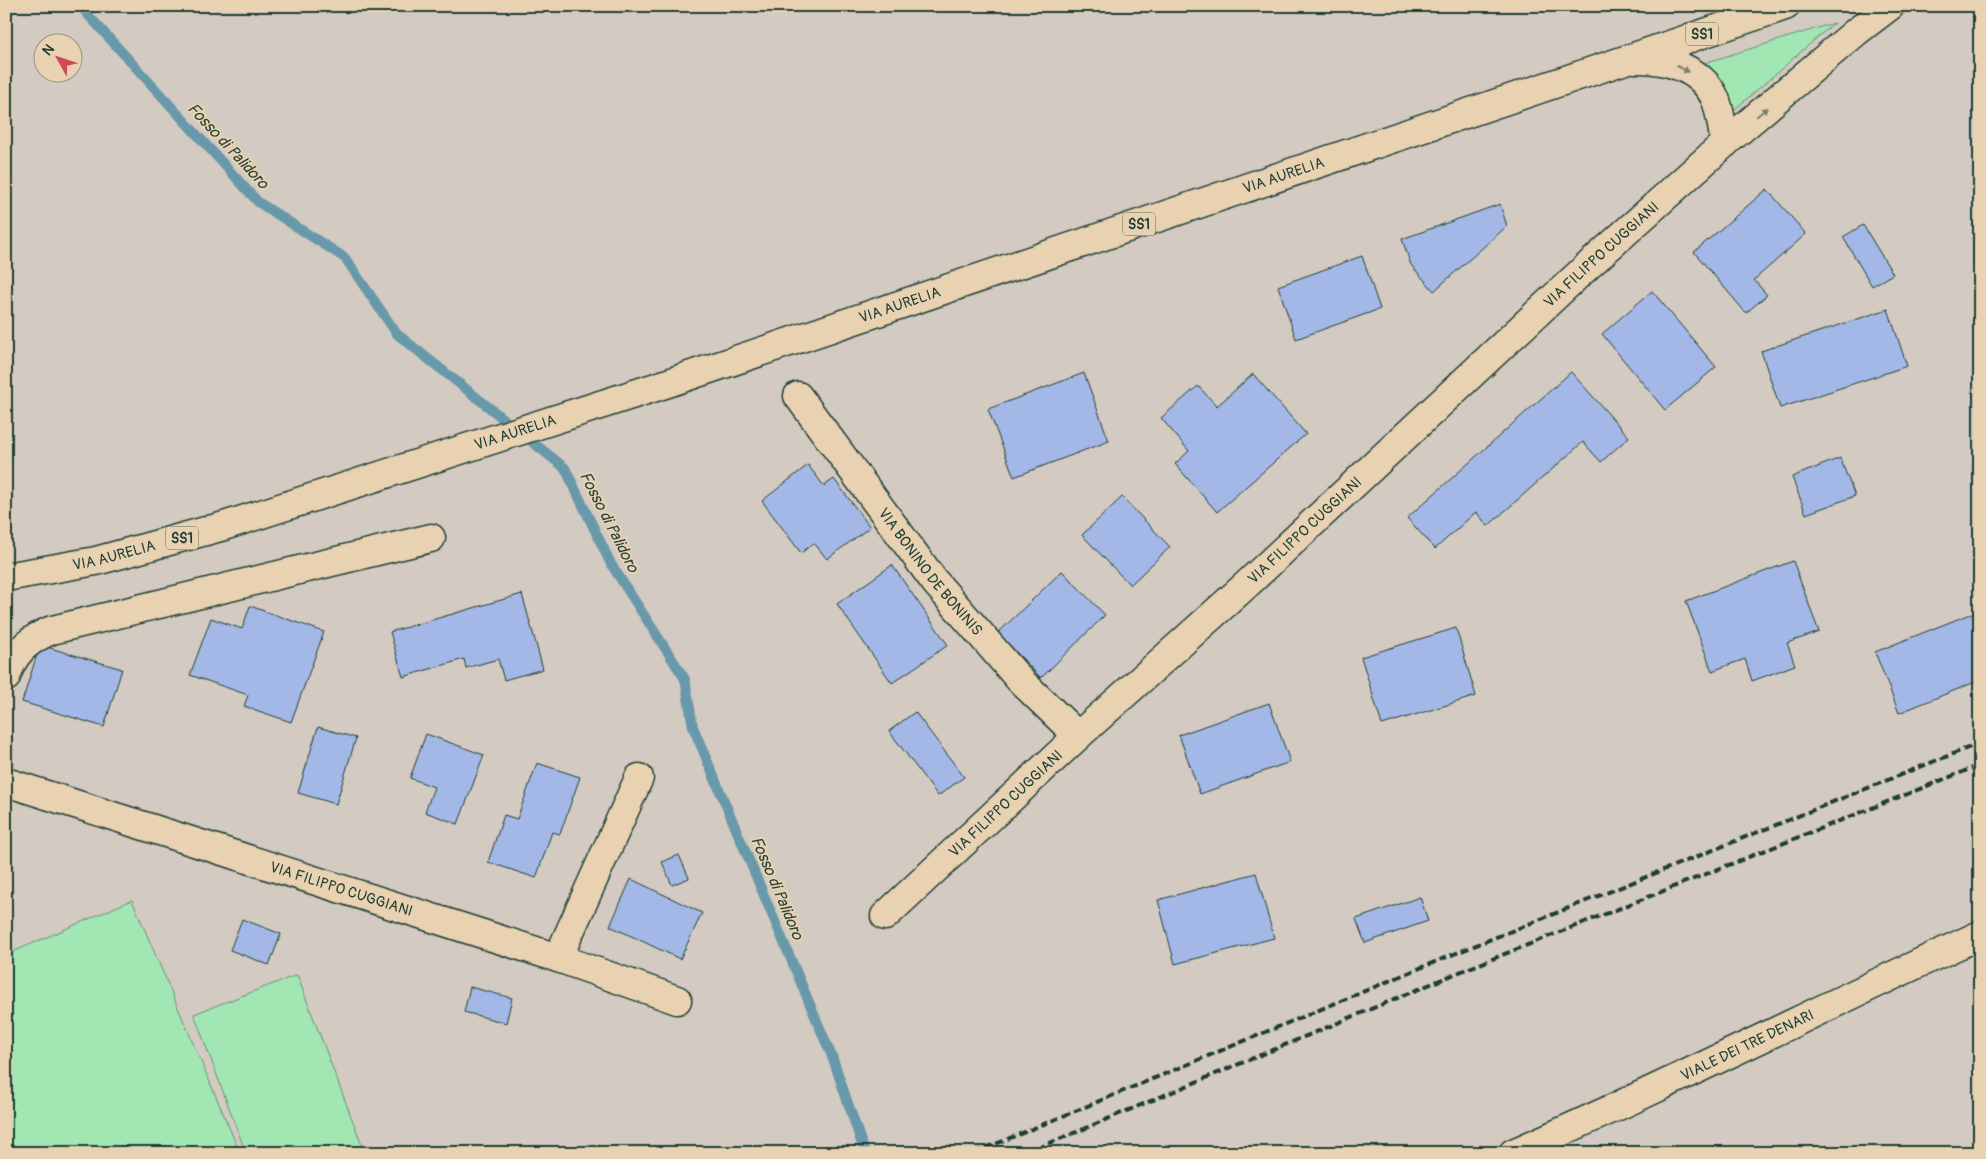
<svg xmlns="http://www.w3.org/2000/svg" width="1986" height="1159" font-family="Pangolin,sans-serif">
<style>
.green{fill:#a2e7b3;stroke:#609274}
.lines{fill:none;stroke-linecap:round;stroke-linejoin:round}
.stream{stroke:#6899aa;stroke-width:10}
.building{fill:#a3b8e6;stroke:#1f3d34}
.minor-casing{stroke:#1f3d34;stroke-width:31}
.primary-casing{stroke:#1f3d34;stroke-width:31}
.minor{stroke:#e8d2b1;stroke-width:28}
.primary{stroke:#e8d2b1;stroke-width:28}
.rail{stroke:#1f3d34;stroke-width:4;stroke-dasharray:8 4;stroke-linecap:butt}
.oneway{fill:#79806c}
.labels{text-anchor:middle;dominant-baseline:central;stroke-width:4;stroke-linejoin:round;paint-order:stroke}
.shield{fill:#e8d2b1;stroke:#5b6a5a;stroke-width:1}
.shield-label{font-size:14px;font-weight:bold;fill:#1f3d34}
.street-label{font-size:15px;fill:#1f3d34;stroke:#e8d2b1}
.water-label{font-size:16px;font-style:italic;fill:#25453e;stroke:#e8d2b1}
</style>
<rect width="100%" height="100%" fill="#d3cac1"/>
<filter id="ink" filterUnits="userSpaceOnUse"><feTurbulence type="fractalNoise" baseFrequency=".02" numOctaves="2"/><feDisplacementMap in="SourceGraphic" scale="10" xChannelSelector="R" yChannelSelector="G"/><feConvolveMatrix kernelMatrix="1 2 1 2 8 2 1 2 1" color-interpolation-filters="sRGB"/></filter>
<g filter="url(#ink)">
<path class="green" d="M1834 23 1734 110 1725 92 1701 64Z
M132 900 240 1153H6V955Z
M297 975 365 1153H246L194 1014Z"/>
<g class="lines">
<path class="stream" d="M80 6 258 202 345 258 397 334 565 468 611 564 685 679 693 727 833 1059 865 1153"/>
</g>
<path class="building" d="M1767 189 1806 234 1754 280 1767 295 1746 313 1694 252Z
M1500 204 1507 226 1434 291 1411 265 1402 239Z
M1863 225 1893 274 1872 286 1843 237Z
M1362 256 1380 309 1296 339 1278 286Z
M1652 291 1716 367 1665 410 1602 334Z
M1888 309 1907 366 1780 408 1761 351Z
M1571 372 1629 437 1601 462 1583 442 1488 526 1476 512 1435 549 1407 518Z
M1084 373 1109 441 1014 477 988 409Z
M1253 374 1306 434 1217 512 1175 464 1189 451 1161 418 1198 386 1217 406Z
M1840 458 1855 496 1806 514 1792 477Z
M808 465 824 486 834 479 870 527 827 559 814 543 801 553 762 501Z
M1122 497 1170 547 1130 585 1082 535Z
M1793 561 1819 632 1787 643 1795 665 1752 681 1745 659 1712 671 1686 601Z
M892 565 948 645 892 683 837 604Z
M1062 571 1105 615 1041 678 998 633Z
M522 594 543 669 504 680 498 659 466 668 464 659 403 677 390 632Z
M250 606 324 632 291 722 244 706 248 695 190 675 211 618 242 629Z
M1980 610V680L1899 713 1875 652Z
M1456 628 1476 696 1382 725 1361 657Z
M40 645 122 669 104 727 22 702Z
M1269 703 1290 762 1200 794 1179 735Z
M915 712 964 777 938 796 889 731Z
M318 727 356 738 336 804 298 793Z
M426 734 484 755 458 824 425 812 434 787 410 778Z
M537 763 580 777 560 834 552 832 536 878 488 862 504 815 517 819Z
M679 855 689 878 672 885 662 862Z
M1256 873 1274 938 1175 964 1158 900Z
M631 879 702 913 680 959 610 926Z
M1420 897 1428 921 1365 943 1356 919Z
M242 919 281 934 269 965 230 950Z
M470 987 512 998 506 1023 464 1012Z"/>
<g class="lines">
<g class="minor-casing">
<g id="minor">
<path id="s1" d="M798 396 935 582 1021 681 1078 736"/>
<path d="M6 677C13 653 29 639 52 630L431 538"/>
<path id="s2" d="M6 782 558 958 677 1000"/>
<path id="s3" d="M885 916 1078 736 1245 586 1579 274 1725 143"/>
<path d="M558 958 639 778"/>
<path id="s4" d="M1513 1153C1671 1085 1824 1006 1980 935"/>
</g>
</g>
<g class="primary-casing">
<g id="primary">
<path d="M1635 59C1665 58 1701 68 1715 98 1721 112 1722 129 1725 143"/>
<path d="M1725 143 1856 32 1890 6"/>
<path id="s5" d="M6 577 96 561 224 526 659 386 1785 6"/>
</g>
</g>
<use href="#minor" class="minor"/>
<use href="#primary" class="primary"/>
<path class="rail" d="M974 1153 1454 954 1980 743
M1026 1153 1462 971 1980 765"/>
</g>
<defs><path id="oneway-solid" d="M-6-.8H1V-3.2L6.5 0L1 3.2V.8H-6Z" transform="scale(1.25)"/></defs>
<g class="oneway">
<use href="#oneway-solid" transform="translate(1683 69) rotate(26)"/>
<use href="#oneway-solid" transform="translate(1762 112) rotate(-40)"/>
</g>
</g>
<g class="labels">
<g class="shield">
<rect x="1686" y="22.5" width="32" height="23" rx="4"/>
<rect x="1123" y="212.5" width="32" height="23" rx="4"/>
<rect x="166" y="526.5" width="32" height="23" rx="4"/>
</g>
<g class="shield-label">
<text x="1702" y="34">SS1</text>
<text x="1139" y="224">SS1</text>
<text x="182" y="538">SS1</text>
</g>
<g class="street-label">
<text stroke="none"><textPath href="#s5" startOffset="1340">VIA AURELIA</textPath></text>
<text stroke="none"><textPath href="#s3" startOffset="975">VIA FILIPPO CUGGIANI</textPath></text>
<text stroke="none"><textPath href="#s5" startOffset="935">VIA AURELIA</textPath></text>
<text stroke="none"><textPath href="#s5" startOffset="530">VIA AURELIA</textPath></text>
<text stroke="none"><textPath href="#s3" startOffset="570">VIA FILIPPO CUGGIANI</textPath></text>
<text stroke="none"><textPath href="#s5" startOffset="110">VIA AURELIA</textPath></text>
<text stroke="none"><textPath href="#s1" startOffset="220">VIA BONINO DE BONINIS</textPath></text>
<text stroke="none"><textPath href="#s3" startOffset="165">VIA FILIPPO CUGGIANI</textPath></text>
<text stroke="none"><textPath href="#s2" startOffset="352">VIA FILIPPO CUGGIANI</textPath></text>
<text stroke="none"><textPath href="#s4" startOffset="258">VIALE DEI TRE DENARI</textPath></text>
</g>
<g class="water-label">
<text transform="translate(228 146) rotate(47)">Fosso di Palidoro</text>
<text transform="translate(609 522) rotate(63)">Fosso di Palidoro</text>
<text transform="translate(777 888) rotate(67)">Fosso di Palidoro</text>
</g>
</g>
<rect width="1986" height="1159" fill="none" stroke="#e8d2b1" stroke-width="25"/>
<rect x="12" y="12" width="1961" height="1134" fill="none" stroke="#1f3d34" stroke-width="2" filter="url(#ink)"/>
<g transform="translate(58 58) rotate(310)"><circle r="24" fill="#e8d2b1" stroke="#98967f"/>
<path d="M0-4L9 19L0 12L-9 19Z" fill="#d1495b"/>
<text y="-8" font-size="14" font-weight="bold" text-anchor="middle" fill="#1f3d34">N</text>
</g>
</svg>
